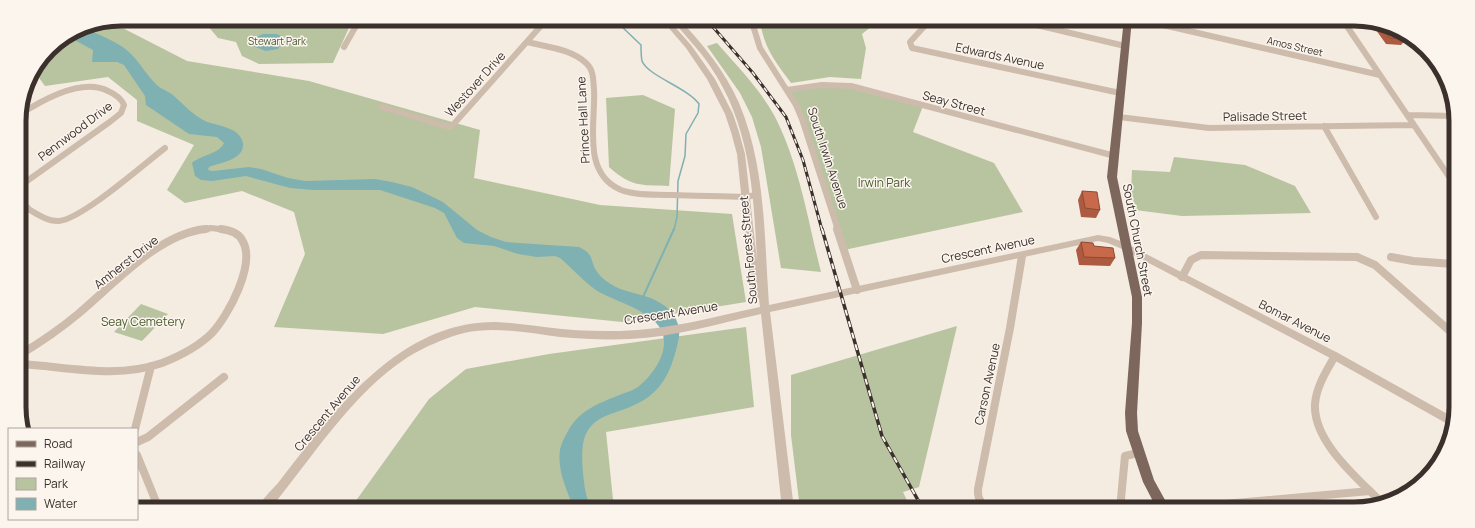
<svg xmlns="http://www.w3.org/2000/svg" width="1475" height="528" font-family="Manrope,sans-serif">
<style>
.green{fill:#b8c4a0}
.water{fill:#7fb0b2}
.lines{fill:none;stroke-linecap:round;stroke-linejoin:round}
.stream-far1{stroke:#7fb0b2;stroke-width:1.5}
.stream{stroke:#7fb0b2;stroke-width:2}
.minor-far1{stroke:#cdbbac;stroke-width:6}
.minor{stroke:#cdbbac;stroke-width:8}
.tertiary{fill:#cdbbac;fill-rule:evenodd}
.primary{fill:#7d675c;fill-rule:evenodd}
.rail-far1-casing{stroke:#3b302b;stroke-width:3}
.rail-casing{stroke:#3b302b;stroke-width:3.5}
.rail-far1{stroke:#fbf5ee;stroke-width:1.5;stroke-dasharray:5;stroke-linecap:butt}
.rail{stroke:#fbf5ee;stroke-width:2;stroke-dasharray:6;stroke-linecap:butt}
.wall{fill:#ac5a40}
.building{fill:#c8694b;stroke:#8c4a34}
.labels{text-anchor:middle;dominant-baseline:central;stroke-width:3;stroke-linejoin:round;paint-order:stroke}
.far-park-label{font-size:10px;fill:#4a5a2e;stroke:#fbf5ee}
.far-street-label{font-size:10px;fill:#3b302b;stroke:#fbf5ee}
.street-label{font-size:12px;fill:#3b302b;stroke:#fbf5ee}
.park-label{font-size:12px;fill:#4a5a2e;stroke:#fbf5ee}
.rim{fill:none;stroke:#3b302b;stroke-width:5}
</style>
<rect width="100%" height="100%" fill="#f4ebe1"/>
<path class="green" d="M202 19H353L333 63 259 64 242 56 236 42 218 38Z
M760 19H881L862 34 866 48 861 79 830 77 791 83C775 61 763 47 760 19Z
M109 21 187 61 309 81 480 130 474 178 600 205 732 214 746 302 622 322 475 307 383 334 274 327 305 254 294 212 242 191 185 203 167 190 194 145 137 121V100L108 77 45 86 34 71 53 50 50 49 54 45 82 27Z
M717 43C737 66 759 88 774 115 799 162 808 221 821 272L781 268 761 147 752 117 740 93 707 46Z
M835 84 923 106 913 132 994 163 1023 212 844 250 808 136 787 90Z
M643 95 675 109 669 186C641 185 631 187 609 167L606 98Z
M1174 157 1245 165 1295 186 1311 213 1182 216 1135 210 1131 191 1132 170 1170 172Z
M141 304 168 314 142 341 114 332Z
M957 326 919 487 903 492 911 509H800L791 435V375Z
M746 327 754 407 606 432 614 509H350L429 399 466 369 549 354Z"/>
<path class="water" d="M80 28C95 32 121 43 131 54 141 64 147 76 157 85 162 90 169 91 174 96 184 105 193 115 205 121 217 126 240 127 243 143 245 160 219 163 209 167L208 170 213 171 249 167 261 169 288 178 305 181 375 179 392 182 412 187 443 202 477 230 491 237 506 242 579 247C596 255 589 262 598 273 602 279 608 282 614 286 629 294 648 294 662 304 676 313 682 327 678 342 670 378 658 398 622 410 608 415 595 418 587 432 579 445 583 475 585 489 586 496 589 503 592 509H574C567 490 557 471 560 450 561 444 565 436 568 431 580 409 600 403 622 394 627 392 634 390 638 387 657 372 677 340 653 320 638 307 616 301 599 292 585 283 573 269 560 258L555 256 537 257 518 254 494 246 464 243 457 238 444 213 435 208 380 190H314L290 188 246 176 212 181 201 180 195 176 192 163C201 155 219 154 224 143L217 137 189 134 146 105 145 96 124 65 117 62H92L93 50 67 36Z
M263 34H276L282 36 283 40 278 49 266 51 253 46 254 38Z"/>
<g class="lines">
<path class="stream-far1" d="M617 19 619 24 641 45C641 50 641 56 642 61 648 76 688 88 699 104L698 113 686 134 685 156 678 181 677 217 674 230"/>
<path class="stream" d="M643 297 674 229"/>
<path class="minor-far1" d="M751 19 760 48 796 105 802 119 838 230
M931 19 910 42 912 48 1120 93
M1011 19 1125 46
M1137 19 1380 75
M1342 19 1454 184
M527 42C547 47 571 49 586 63 594 70 593 80 594 89 596 122 581 173 621 190 637 196 656 194 672 195 696 196 721 196 745 197L756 195
M344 47 360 19
M787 90 822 85 851 86 1115 156
M382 107 449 127 452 126 547 19
M19 115C42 100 82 77 108 91 115 94 121 98 124 105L121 113 111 121 20 186
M1407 115 1455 116
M1119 117 1209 128 1413 125
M1324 126 1376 217
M20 204C31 210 46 222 59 221 82 219 144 164 165 148
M20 214 28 208
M199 230 211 228 227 230"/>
<path class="minor" d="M837 229 857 290
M1391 257 1413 261 1453 264
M1182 277 1191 260 1201 255 1357 257 1375 265 1452 333
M21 354C41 342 60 329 78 314 113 285 159 233 206 229
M1335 356C1327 370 1316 387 1315 404 1313 441 1356 477 1380 501
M21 364C68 367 117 379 162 363 180 356 198 347 212 333 228 316 257 263 242 240 238 232 229 230 221 229
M135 429 151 366
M137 442 148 437 224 377
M137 455 159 509
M992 509C982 505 977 500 978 489L1010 328 1022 256
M1120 509 1125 456 1138 453
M1168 509 1370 491"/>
<path class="tertiary" d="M661 19H668L691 45 715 79 733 114 739 132 745 154 757 261C754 193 750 124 710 66 699 49 684 35 672 19H679C703 44 725 71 739 103 766 167 764 237 769 305L1098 235 1110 237 1123 242 1338 353 1451 416V426L1332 359 1122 249 1108 243 1098 241 770 312 794 509H782L761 314C718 324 674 337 630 339 607 340 583 339 560 337 528 333 495 326 464 333 444 338 425 347 408 357 351 394 313 457 270 509H257C262 499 271 491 278 483 291 466 304 449 317 433 363 378 419 321 496 322 518 323 540 327 562 329 582 331 601 331 620 331 667 330 714 317 760 307L759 299 755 295 750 280 737 154 731 132 725 114 707 79 686 48Z"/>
<path class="primary" d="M1124 19H1132L1117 177 1142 297V323L1137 413 1138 431 1154 480 1170 509H1157L1143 482 1126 431 1125 413 1132 323V297L1107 177Z"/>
<g class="rail-far1-casing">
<path id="rail-far1" d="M706 19 753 73 786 117 803 160 822 230"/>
</g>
<g class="rail-casing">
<path id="rail" d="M822 229 882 436 923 509"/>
</g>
<use href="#rail-far1" class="rail-far1"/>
<use href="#rail" class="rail"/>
</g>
<path class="wall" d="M1372 22 1386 24 1406 39 1401 45 1386 44 1376 30 1377 29Z
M1082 191 1100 210 1096 218 1081 217 1078 200Z
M1081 242 1094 246 1115 258 1110 266 1079 265 1076 250Z"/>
<path class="building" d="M1380 24H1383H1382H1386L1404 36 1406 39 1390 38Z
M1082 191 1097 192 1100 210 1085 208Z
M1081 242 1093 243 1094 246 1113 248 1115 258 1084 257Z"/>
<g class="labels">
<g class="far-park-label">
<text x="277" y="41">Stewart Park</text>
</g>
<g class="far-street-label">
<text transform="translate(1295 46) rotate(13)">Amos Street</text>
</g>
<g class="street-label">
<text transform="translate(1000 56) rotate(12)">Edwards Avenue</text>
<text transform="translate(475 84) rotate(-48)">Westover Drive</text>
<text transform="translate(954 103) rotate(15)">Seay Street</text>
<text transform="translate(1265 116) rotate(-1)">Palisade Street</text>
<text transform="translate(583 120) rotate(-93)">Prince Hall Lane</text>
<text transform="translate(75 131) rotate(-37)">Pennwood Drive</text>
<text transform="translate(828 158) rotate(72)">South Irwin Avenue</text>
<text transform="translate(1138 240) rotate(79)">South Church Street</text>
<text transform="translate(988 249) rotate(-12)">Crescent Avenue</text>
<text transform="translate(748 250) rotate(-95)">South Forest Street</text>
<text transform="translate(126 262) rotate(-38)">Amherst Drive</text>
<text transform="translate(671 313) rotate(-9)">Crescent Avenue</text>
<text transform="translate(1295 321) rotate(27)">Bomar Avenue</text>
<text transform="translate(987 384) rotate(-78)">Carson Avenue</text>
<text transform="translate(327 413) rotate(-50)">Crescent Avenue</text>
</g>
<g class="park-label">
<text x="884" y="182">Irwin Park</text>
<text x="143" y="321">Seay Cemetery</text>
</g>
</g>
<path d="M0 0H1475V528H0ZM121 26H1354A95 95 0 0 1 1449 121V407A95 95 0 0 1 1354 502H121A95 95 0 0 1 26 407V121A95 95 0 0 1 121 26Z" fill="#fbf5ee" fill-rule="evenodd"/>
<path class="rim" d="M121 26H1354A95 95 0 0 1 1449 121V407A95 95 0 0 1 1354 502H121A95 95 0 0 1 26 407V121A95 95 0 0 1 121 26Z"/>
<rect x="8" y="428" width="130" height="92" fill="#fbf5ee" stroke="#aea6a0"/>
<rect x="16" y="441" width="20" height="6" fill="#7d675c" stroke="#aea6a0"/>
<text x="44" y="448" font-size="12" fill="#3b302b">Road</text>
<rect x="16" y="461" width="20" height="6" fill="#3b302b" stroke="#aea6a0"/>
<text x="44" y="468" font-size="12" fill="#3b302b">Railway</text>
<rect x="16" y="478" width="20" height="12" fill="#b8c4a0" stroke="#aea6a0"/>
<text x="44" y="488" font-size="12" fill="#3b302b">Park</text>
<rect x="16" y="498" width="20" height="12" fill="#7fb0b2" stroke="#aea6a0"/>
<text x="44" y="508" font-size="12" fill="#3b302b">Water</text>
</svg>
